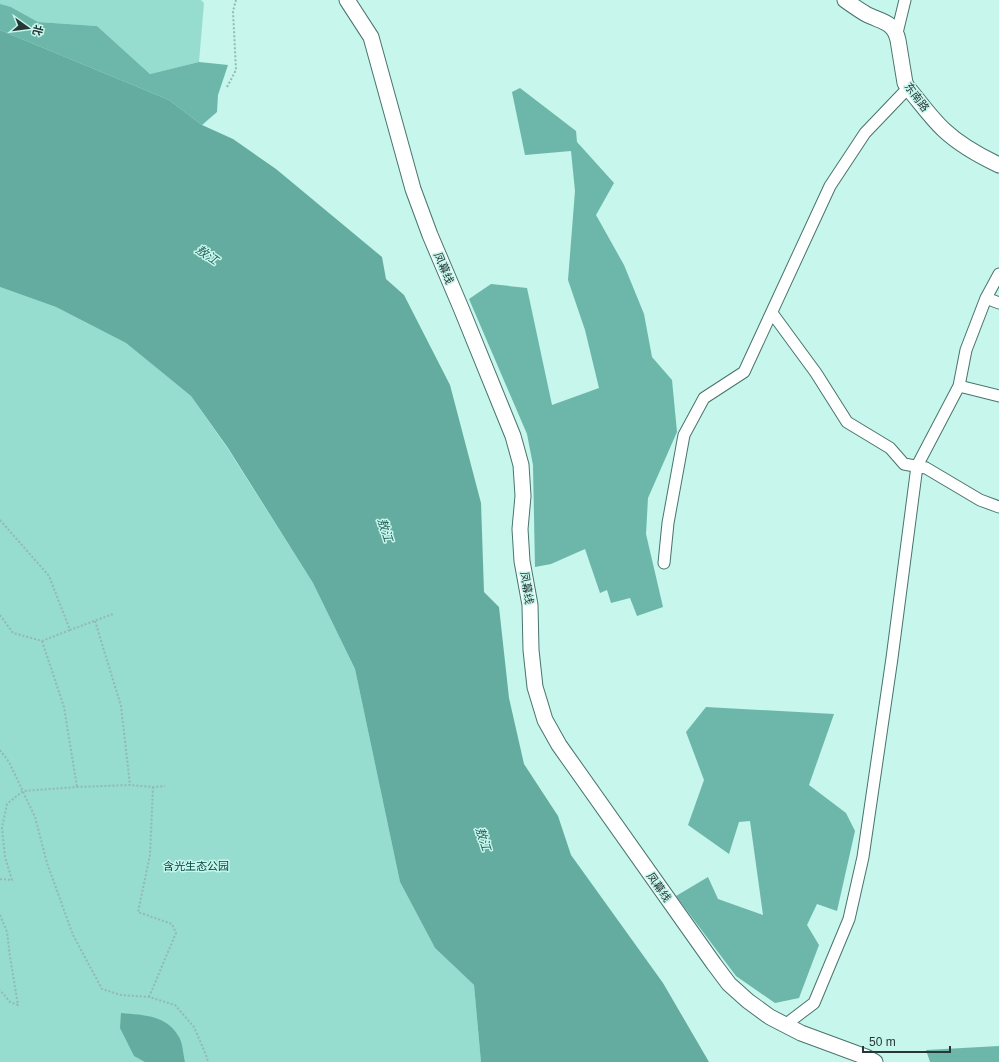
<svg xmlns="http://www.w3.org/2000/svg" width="999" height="1062" font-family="Helvetica,'Noto Sans SC',sans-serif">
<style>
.green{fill:#96dccf}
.forest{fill:#6db6aa}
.water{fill:#63ac9f}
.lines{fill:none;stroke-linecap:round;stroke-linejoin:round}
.street-casing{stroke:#48746c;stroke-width:13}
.secondary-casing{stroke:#48746c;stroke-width:17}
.path{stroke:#93b9b1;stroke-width:2;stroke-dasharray:2 2;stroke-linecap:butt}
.street{stroke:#fff;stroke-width:11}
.secondary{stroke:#fff;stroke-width:15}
.labels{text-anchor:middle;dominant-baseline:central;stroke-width:3;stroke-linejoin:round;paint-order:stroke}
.street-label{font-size:11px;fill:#263835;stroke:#c6f6ec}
.park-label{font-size:11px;fill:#02473f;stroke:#c6f6ec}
.water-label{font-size:12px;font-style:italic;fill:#246057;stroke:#c6f6ec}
</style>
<rect width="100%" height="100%" fill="#c6f6ec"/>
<path class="green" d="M0 0H201L204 3 199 62 150 74 97 26 38 22 11 7 0 5Z
M0 287 56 307 126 343 191 396 228 449 313 583 355 669 400 882 435 948 474 985 481 1062H0Z"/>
<path class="forest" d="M0 4 11 7 38 22 97 26 150 74 199 62 228 65 218 95 217 112 202 125 169 100 0 30Z
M520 88 576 131 577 142 614 183 596 215 624 265 644 314 652 357 672 380 677 432 648 498 646 534 663 607 637 616 630 598 611 603 607 590 600 593 585 549 551 564 535 567 533 465 527 434 469 299 491 284 527 288 552 405 599 388 585 330 568 280 575 191 571 151 525 155 512 92Z
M706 707 834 714 809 785 846 813 855 831 837 911 817 904 807 925 819 945 799 998 775 1003 736 976 676 896 708 877 718 899 763 915 750 821 739 822 729 854 688 825 704 780 686 732Z
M999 1046V1062H930L926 1050Z"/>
<path class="water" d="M0 30 169 100 202 125 233 139 276 169 382 257 386 279 404 295 450 385 481 503 484 592 499 607 509 698 524 764 558 816 571 855 663 983 709 1062H481L474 985 435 948 400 882 355 669 313 583 228 448 191 396 126 343 56 307 0 287Z
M121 1013C143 1015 167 1015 179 1037 183 1044 183 1054 185 1062H145L134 1056 120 1028Z"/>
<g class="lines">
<g class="street-casing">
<path id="street" d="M897 33 905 0
M986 298 999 303
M772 313 816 373 847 422 890 448 904 464 926 468 980 500 999 507
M959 386 999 396
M664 563 668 523 684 435 704 398 744 372 830 186 865 133 908 88
M785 1025 814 1003 849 919 863 857 892 658 917 466 959 386 966 350 986 298 999 274"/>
</g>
<g class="secondary-casing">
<path id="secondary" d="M347 0 371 37 413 189 430 235 461 308 513 436 521 465 523 496 520 529 522 561 530 605 531 650 535 687 545 720 559 745 714 964 729 984 748 1001 770 1017 801 1033 866 1057 875 1062
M845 0C852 5 859 10 866 14 881 22 894 21 898 40L905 83 908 88C920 102 931 118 944 130 960 145 980 156 999 165"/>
</g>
<path class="path" d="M227 87 236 70 233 11 236 0
M0 520 49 576 70 630 113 614
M0 615 13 633 42 641 70 630
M95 621 121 706 130 785
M42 641 64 707 77 787
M0 750 9 762 35 817 47 863 73 935 102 989 121 995 149 997 175 1005 194 1027 206 1055 208 1062
M0 879 12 880 5 857 2 828 7 804 23 791 77 787 130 785 153 787 165 786
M0 915 7 932 10 957 18 1005 10 1002 0 990
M149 997 176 933 172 924 138 912 150 855 153 787"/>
<use href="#street" class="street"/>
<use href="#secondary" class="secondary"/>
</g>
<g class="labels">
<g class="street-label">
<text transform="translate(917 97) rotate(53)">东南路</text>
<text transform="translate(444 268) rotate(67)">凤幕线</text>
<text transform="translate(527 588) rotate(81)">凤幕线</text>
<text transform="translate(659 887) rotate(55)">凤幕线</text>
</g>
<g class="park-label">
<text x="196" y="866">含光生态公园</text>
</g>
<g class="water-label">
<text transform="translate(207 255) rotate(34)">敖江</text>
<text transform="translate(385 530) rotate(72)">敖江</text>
<text transform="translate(483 839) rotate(72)">敖江</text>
</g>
</g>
<g transform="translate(28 28) rotate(104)" stroke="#c6f6ec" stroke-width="3" paint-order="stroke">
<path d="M0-3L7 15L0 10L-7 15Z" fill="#263835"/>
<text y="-6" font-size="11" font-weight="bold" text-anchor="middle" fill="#263835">北</text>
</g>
<path d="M863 1046v6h87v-6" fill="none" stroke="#263835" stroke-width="2"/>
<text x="869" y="1046" font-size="12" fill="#263835" stroke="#c6f6ec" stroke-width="3" paint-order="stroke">50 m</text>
</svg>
